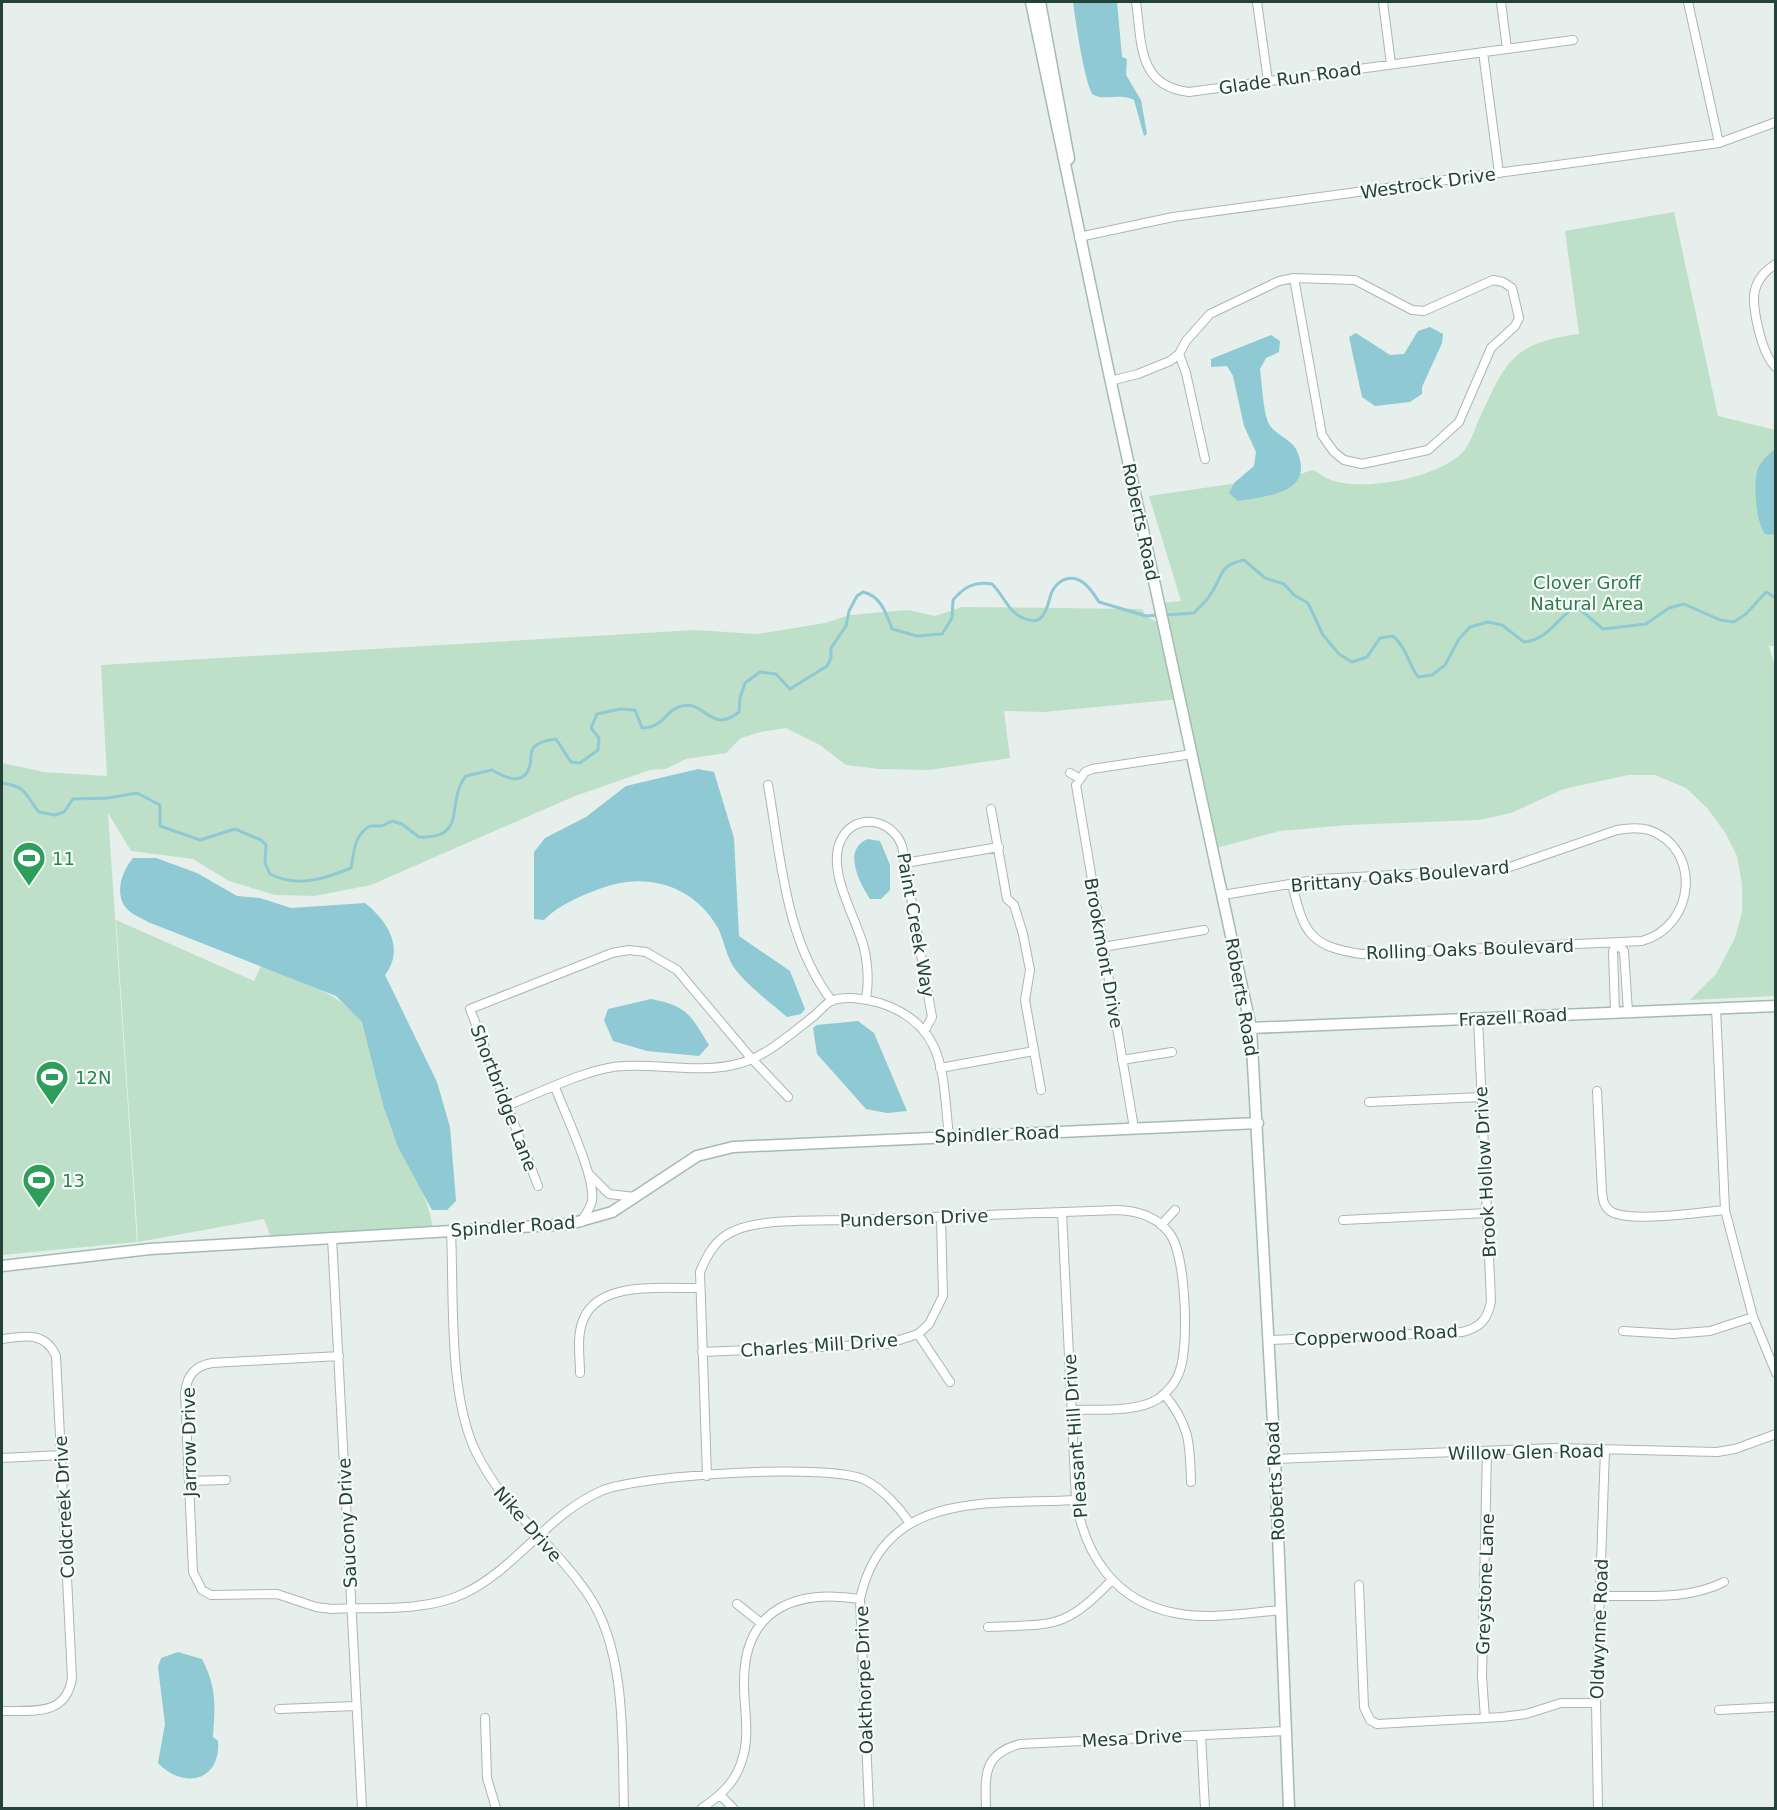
<svg xmlns="http://www.w3.org/2000/svg" width="1777" height="1810" font-family="'DejaVu Sans',sans-serif">
<style>
.green{fill:#bfe0c8}
.water{fill:#8ec9d4}
.lines{fill:none;stroke-linecap:round;stroke-linejoin:round}
.stream{stroke:#8ec9d4;stroke-width:3}
.street-casing{stroke:#a8b8b2;stroke-width:10}
.secondary-casing{stroke:#a4bbb3;stroke-width:13}
.street{stroke:#fff;stroke-width:8}
.secondary{stroke:#fff;stroke-width:10}
.labels{text-anchor:middle;dominant-baseline:central;stroke-width:4.5;stroke-linejoin:round;paint-order:stroke}
.street-label{font-size:18px;fill:#24423a;stroke:#f7fbf9}
.park-label{font-size:18px;fill:#2d7a4b;stroke:#f7fbf9}
.leisure-label{font-size:18px;fill:#27864d;stroke:#f7fbf9;text-anchor:start}
</style>
<rect width="100%" height="100%" fill="#e6efeb"/>
<path class="green" d="M1674 212 1718 416 1775 430 1776 646H1769L1776 671 1775 996 1690 1000 1716 974 1735 938 1742 912V884L1737 856 1726 834 1708 809 1686 788 1655 775H1628L1564 789 1511 813 1479 820 1348 825 1280 831 1212 849 1180 699 1044 712 1004 711 1010 758 929 770 879 769 846 765 820 745 786 728 761 732 741 738 726 753 686 759 665 769 650 770 575 796 371 885 315 896 275 895 229 881 193 859 131 851 108 813 137 1242 2 1255V763L44 772 107 776 101 665 695 630 757 634 825 623 850 615 908 610 935 616 962 607 1142 609 1146 616 1164 626 1159 603 1181 601 1149 496 1300 474 1313 470C1321 474 1329 481 1338 482 1371 490 1439 477 1463 452 1470 444 1475 429 1479 419 1506 362 1511 343 1579 334L1565 231Z
M116 920 254 981 261 966C296 980 336 990 360 1020 373 1036 378 1088 384 1109 396 1152 430 1188 433 1232L272 1240 264 1219 138 1242Z"/>
<path class="water" d="M1073 2H1117L1122 57 1127 59 1126 75 1141 100 1147 134 1144 136 1134 100C1120 92 1105 102 1092 94 1083 74 1076 24 1073 2Z
M1430 327 1443 334 1442 343 1422 387V394L1410 402 1375 406 1362 397 1349 337 1356 333 1390 355 1404 354 1418 331Z
M1271 335 1280 341 1279 352 1266 358 1260 369C1262 382 1263 413 1269 424 1274 434 1291 439 1296 449 1317 493 1267 496 1238 501L1229 493 1234 483 1254 466 1256 452 1244 426 1233 376 1227 366 1211 367V359Z
M1775 449H1776L1775 535 1765 534C1756 523 1752 479 1759 466 1762 460 1770 453 1775 449Z
M698 769 714 772 734 838 739 936 790 971 805 1009 801 1014 787 1017C771 1003 744 983 733 966 726 955 724 940 718 928 693 884 644 871 599 889 579 897 558 905 544 920L534 919V852L545 838 586 817 626 786Z
M868 839 880 841 890 865V890L881 899H870C859 882 842 849 868 839Z
M133 858H156L197 873 237 896 260 898 291 908 365 903C388 921 405 949 385 975L437 1082 450 1127 456 1201 447 1210H432L398 1147 384 1109 362 1022 336 996 148 922C142 918 133 915 128 910 113 895 122 871 133 858Z
M651 999C687 1006 690 1014 709 1045L699 1056 647 1051 613 1041 604 1020 608 1009Z
M858 1021 874 1033 907 1111 887 1113 866 1109 817 1054 813 1028 817 1025Z
M178 1652 202 1659C217 1688 215 1705 213 1737L218 1741C221 1781 184 1790 158 1763L165 1724 158 1667 161 1658Z"/>
<g class="lines">
<path class="stream" d="M1165 615 1194 613C1199 607 1206 602 1210 595 1223 577 1218 565 1244 560L1265 578 1284 584 1294 595 1308 603 1323 635 1339 654 1352 662 1367 657 1380 638 1393 636C1406 647 1408 663 1418 677L1432 675 1445 665 1459 639 1470 627 1488 622 1502 625 1524 642C1548 640 1557 618 1576 606L1603 629 1646 624 1669 608 1684 604 1720 620 1734 622 1746 614 1766 592 1776 598
M2 783C28 787 24 794 39 812L55 815 64 812 73 799 108 798 137 793 160 805V826L200 840 235 829 261 840 266 845 265 863 270 874C297 888 324 879 351 868 354 852 354 835 370 826H382L392 821 402 824 419 837C469 840 445 801 466 776L492 770C506 778 524 787 530 765 532 759 529 753 534 747 539 742 548 740 556 739L571 762 580 763 598 750 599 738 591 728 597 714 620 709 635 710 642 728C666 727 664 710 682 706 705 700 711 735 739 712L740 698 745 683 760 672 776 674 790 689 827 666 831 658V648L846 626 849 611 857 596 863 592C881 596 886 613 892 629L917 636 942 634 952 618 953 600C964 587 974 581 992 584 1003 594 1008 612 1023 618 1044 628 1047 608 1051 594 1053 588 1058 583 1063 580 1080 573 1091 589 1099 602L1146 616 1158 615"/>
<g class="street-casing">
<path id="street" d="M1136 2C1142 42 1137 86 1189 92L1573 40
M1257 2 1268 81
M1383 2 1391 64
M1501 2 1507 49
M1688 2 1719 143
M1483 52 1499 173
M1079 237 1173 217 1719 143 1776 122
M1776 264C1766 270 1758 278 1755 290 1751 306 1762 356 1776 367
M1179 354 1186 373 1205 459
M1110 381 1138 374 1170 361 1179 354 1186 341 1210 314 1279 281 1294 278 1355 280 1412 310 1424 311 1493 280 1503 282 1512 288 1519 318 1515 326 1491 348 1459 422 1428 450 1362 464 1344 460 1334 452 1322 435 1294 278
M1070 773 1079 778
M768 785C781 858 785 940 832 1001
M991 809 1007 899 1014 905 1023 934 1030 970 1025 1000 1041 1090
M905 863 999 847
M1223 895 1320 879 1504 869 1617 830C1628 828 1639 827 1649 830 1702 848 1696 926 1642 941L1361 954C1310 946 1304 934 1292 884
M1617 944 1624 951 1628 1012
M1103 947 1204 930
M866 999C869 981 868 965 864 948 857 919 827 873 840 842 853 811 892 818 902 846L932 1017 925 1030
M1716 1008 1725 1210 1753 1317 1776 1373
M1615 1012 1613 951 1617 944
M1122 1060 1172 1052
M940 1068 1034 1051
M555 1087C564 1112 596 1177 592 1201 590 1209 585 1215 581 1222
M1597 1091 1602 1192C1603 1199 1603 1205 1609 1210 1624 1224 1703 1212 1725 1210
M1369 1102 1482 1097
M509 1105C541 1092 591 1067 624 1066 661 1064 697 1073 733 1065 764 1059 789 1035 814 1016 819 1012 825 1004 831 1001 844 995 867 999 880 1003 948 1025 942 1077 949 1136
M1134 1128 1076 785 1085 772 1092 769 1192 754
M590 1175 609 1194 635 1197
M538 1186 470 1009 612 953 629 950 646 952 677 970 751 1058 788 1097
M1062 1212 1076 1500C1085 1556 1116 1602 1175 1613 1208 1620 1248 1613 1281 1610
M1343 1220 1487 1213
M1161 1225 1175 1210
M451 1231C454 1295 448 1392 475 1450 504 1511 554 1543 589 1596 627 1653 622 1743 624 1808
M332 1237 362 1808
M1623 1331 1673 1334 1710 1331 1753 1317
M918 1334 950 1382
M2 1339C24 1336 45 1331 56 1356L72 1678C66 1717 33 1710 2 1711
M1269 1340 1462 1332C1480 1328 1488 1319 1491 1301L1478 1018
M702 1352 887 1344 918 1334 929 1324 943 1296 941 1217
M339 1356 212 1363C194 1366 187 1376 185 1393L193 1572 202 1590 211 1595 277 1594 316 1607 332 1609C375 1607 424 1612 463 1594 515 1570 548 1514 601 1491 637 1475 836 1462 867 1481 883 1490 899 1507 909 1522
M580 1373C580 1356 576 1335 584 1318 601 1280 665 1289 699 1288
M1164 1394C1190 1425 1190 1444 1191 1482
M2 1458 62 1455
M1275 1459 1556 1448 1717 1452 1735 1449 1776 1434
M707 1476 700 1272C707 1255 716 1238 734 1231 762 1218 820 1221 852 1220 941 1217 1029 1213 1118 1210 1138 1211 1158 1217 1170 1234 1186 1256 1189 1345 1180 1370 1177 1381 1168 1392 1158 1399 1135 1413 1098 1409 1072 1410
M189 1481 226 1480
M1359 1585 1364 1707 1370 1720 1377 1724 1502 1717 1526 1714 1561 1703H1596
M1601 1596C1643 1595 1686 1601 1724 1582
M737 1604 761 1623
M988 1627C1054 1624 1064 1630 1112 1580
M279 1709 356 1706
M1719 1710 1776 1707
M485 1718 487 1778 496 1808
M1485 1718 1482 1677 1487 1451
M1201 1735 1205 1808
M721 1796 733 1808
M702 1808C720 1796 736 1782 742 1760 751 1733 743 1706 744 1678 746 1607 798 1589 860 1599
M869 1808 860 1599C884 1489 989 1505 1076 1500
M986 1808C985 1775 983 1754 1020 1744L1285 1731
M1598 1808 1596 1703 1605 1450"/>
</g>
<g class="secondary-casing">
<path id="secondary" d="M1031 2 1107 364 1251 1028 1275 1459 1289 1808
M1040 2 1069 159
M1251 1028 1776 1006
M2 1266 150 1249 570 1224 612 1212 697 1156 733 1147 1258 1123"/>
</g>
<use href="#street" class="street"/>
<use href="#secondary" class="secondary"/>
</g>
<defs>
<g id="stadium-pin" transform="scale(1.725)"><path d="M0 17L-7.5 6A9.5 9.5 0 1 1 7.5 6Z" fill="#2e9e5b" stroke="#f7fbf9"/><path d="M0-5a6.5 5 0 1 0 0 10a6.5 5 0 1 0 0-10ZM-3.5-1.8h7v3.6h-7Z" fill="#fff"/></g>
</defs>
<g fill-rule="evenodd">
<use href="#stadium-pin" x="29" y="858"/>
<use href="#stadium-pin" x="52" y="1077"/>
<use href="#stadium-pin" x="39" y="1180"/>
</g>
<g class="labels">
<g class="street-label">
<text transform="translate(1290 78) rotate(-8)">Glade Run Road</text>
<text transform="translate(1428 183) rotate(-8)">Westrock Drive</text>
<text transform="translate(1141 522) rotate(78)">Roberts Road</text>
<text transform="translate(1400 876) rotate(-5)">Brittany Oaks Boulevard</text>
<text transform="translate(916 925) rotate(80)">Paint Creek Way</text>
<text transform="translate(1470 949) rotate(-2)">Rolling Oaks Boulevard</text>
<text transform="translate(1104 953) rotate(80)">Brookmont Drive</text>
<text transform="translate(1242 997) rotate(80)">Roberts Road</text>
<text transform="translate(1513 1017) rotate(-3)">Frazell Road</text>
<text transform="translate(504 1098) rotate(69)">Shortbridge Lane</text>
<text transform="translate(997 1134) rotate(-2)">Spindler Road</text>
<text transform="translate(1485 1172) rotate(-93)">Brook Hollow Drive</text>
<text transform="translate(914 1218) rotate(-2)">Punderson Drive</text>
<text transform="translate(513 1226) rotate(-4)">Spindler Road</text>
<text transform="translate(1376 1335) rotate(-3)">Copperwood Road</text>
<text transform="translate(819 1345) rotate(-4)">Charles Mill Drive</text>
<text transform="translate(1075 1436) rotate(-94)">Pleasant Hill Drive</text>
<text transform="translate(189 1442) rotate(-91)">Jarrow Drive</text>
<text transform="translate(1526 1452) rotate(-1)">Willow Glen Road</text>
<text transform="translate(1275 1481) rotate(-93)">Roberts Road</text>
<text transform="translate(64 1507) rotate(-93)">Coldcreek Drive</text>
<text transform="translate(347 1523) rotate(-93)">Saucony Drive</text>
<text transform="translate(528 1524) rotate(49)">Nike Drive</text>
<text transform="translate(1485 1584) rotate(-88)">Greystone Lane</text>
<text transform="translate(1599 1629) rotate(-88)">Oldwynne Road</text>
<text transform="translate(864 1680) rotate(-92)">Oakthorpe Drive</text>
<text transform="translate(1132 1738) rotate(-3)">Mesa Drive</text>
</g>
<g class="park-label">
<text x="1587" y="582">Clover Groff<tspan x="1587" dy="21">Natural Area</tspan></text>
</g>
<g class="leisure-label">
<text x="52" y="858">11</text>
<text x="75" y="1077">12N</text>
<text x="62" y="1180">13</text>
</g>
</g>
<rect width="1777" height="1810" fill="none" stroke="#24423a" stroke-width="6"/>
</svg>
